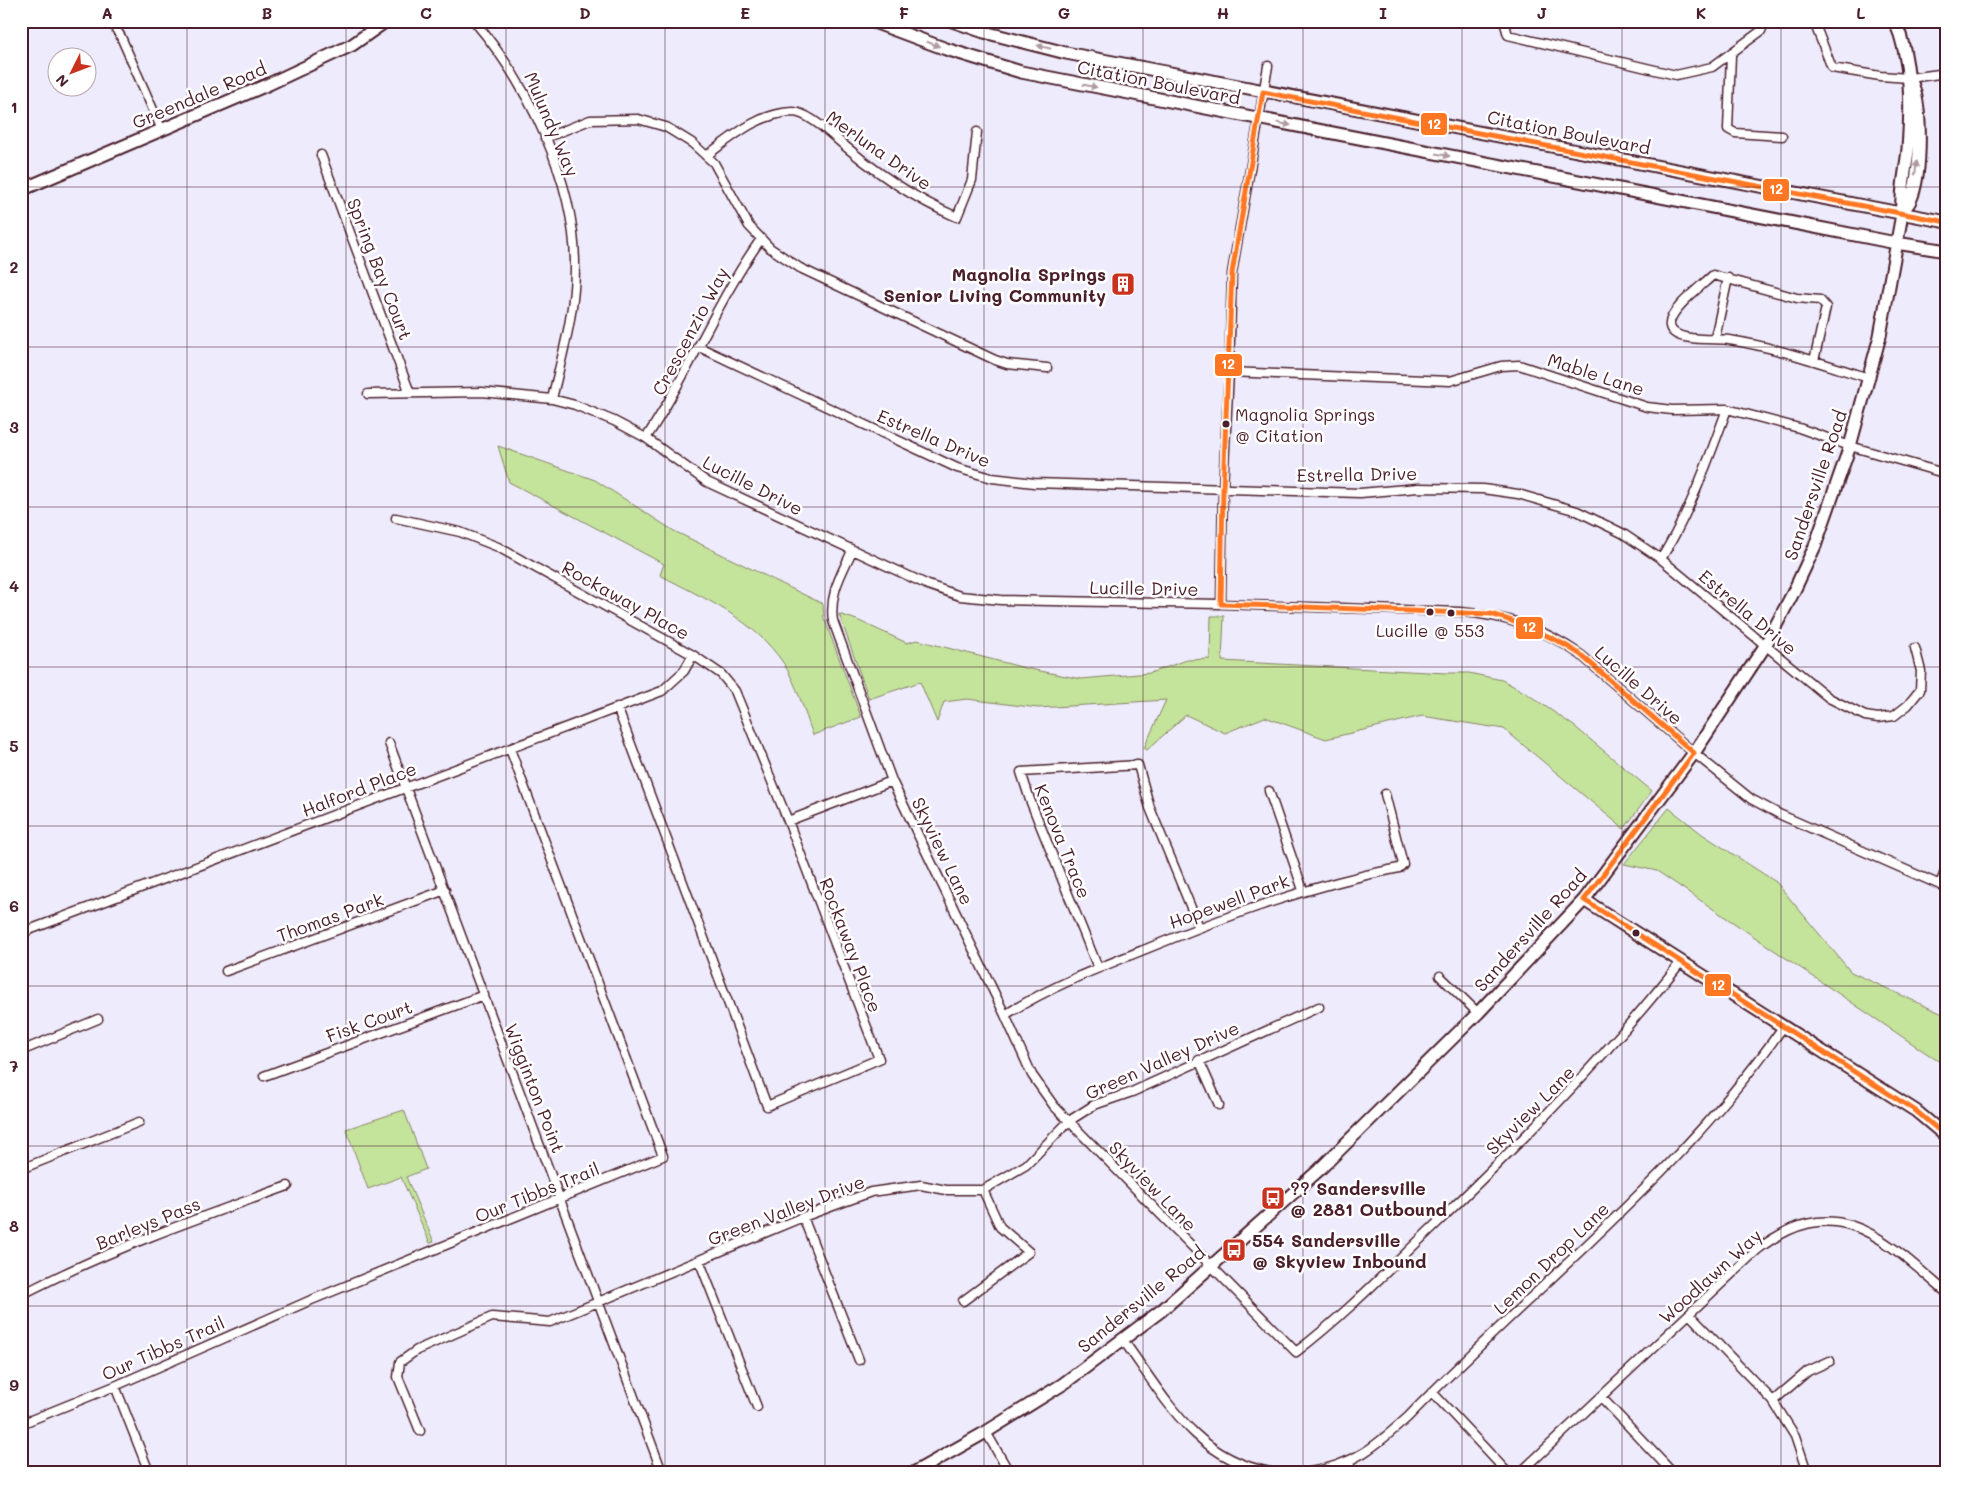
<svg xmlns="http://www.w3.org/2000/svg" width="1968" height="1493" font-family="Mali,sans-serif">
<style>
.green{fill:#c4e49c;stroke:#878264}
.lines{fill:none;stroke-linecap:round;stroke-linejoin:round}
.street-casing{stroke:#4a1f2b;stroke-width:11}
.secondary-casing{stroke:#4a1f2b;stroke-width:15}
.street{stroke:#fff;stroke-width:8}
.secondary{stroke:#fff;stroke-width:11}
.bus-1-casing{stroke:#fff;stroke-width:9}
.bus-1{stroke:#ff7723;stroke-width:5}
.oneway{fill:#ae9aa0}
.grid{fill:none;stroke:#4a1f2b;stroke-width:1;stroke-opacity:0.55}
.bus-dot{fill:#4a1f2b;stroke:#fff;stroke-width:2}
.labels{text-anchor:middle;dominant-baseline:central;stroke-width:5;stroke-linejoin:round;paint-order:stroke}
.bus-label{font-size:17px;fill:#4a1f2b;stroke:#fff;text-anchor:start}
.street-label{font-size:18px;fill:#4a1f2b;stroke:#fff}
.poi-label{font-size:18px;font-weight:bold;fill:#4a1f2b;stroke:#fff;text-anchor:start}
.line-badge{stroke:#fff;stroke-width:2}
.badge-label{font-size:14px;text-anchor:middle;font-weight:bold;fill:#fff}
.neatline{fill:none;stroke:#4a1f2b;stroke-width:2}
.grid-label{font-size:16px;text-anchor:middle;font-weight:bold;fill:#4a1f2b}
</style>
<rect width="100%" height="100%" fill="#eeecfc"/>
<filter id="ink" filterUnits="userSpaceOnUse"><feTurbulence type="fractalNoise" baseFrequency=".02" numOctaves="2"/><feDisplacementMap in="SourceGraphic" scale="10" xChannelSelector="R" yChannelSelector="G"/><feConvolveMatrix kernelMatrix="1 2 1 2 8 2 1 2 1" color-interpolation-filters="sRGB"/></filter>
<g filter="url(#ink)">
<path class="green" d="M498 446 595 480 674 531 823 604 824 618 861 717 813 735C804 711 797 685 784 664 754 619 705 599 660 575L664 564 509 482Z
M839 614 857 620 907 643 917 640 1025 668 1081 679 1150 673 1187 660 1210 659 1211 616H1224L1222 661 1446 673H1469L1502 680 1526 693 1574 726 1652 791 1624 829 1504 729 1422 716 1326 739 1265 717 1225 733 1186 715 1147 750 1144 748 1166 700 1038 708 967 699 944 702 937 722 920 682 869 699Z
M1669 808 1702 834 1776 882 1851 972 1947 1016V1067L1657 871 1624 864Z
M404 1110 426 1169 406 1177 434 1242 430 1243 401 1177 368 1189 346 1129Z"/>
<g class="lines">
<g class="street-casing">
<path id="street" d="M111 21 121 37 162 130
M474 21C529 85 576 183 575 268 575 312 562 356 552 399
M1504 21 1508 35 1676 75 1712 67 1761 31 1765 21
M1811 21 1814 22 1832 68 1880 76 1909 78 1947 73
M1731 55 1728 129 1735 133 1782 136
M545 138 590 120 638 119 666 127 692 143 714 163 749 226 770 248 800 268 995 360 1007 364 1047 368
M321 155 410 393
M706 156C733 136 759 113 793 112 804 112 822 126 830 133 868 167 910 197 957 217L972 180 977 132
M1715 338 1728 278
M699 347 957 468 992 478 1034 483 1360 493 1418 488 1483 489 1518 494 1577 511 1622 533 1661 559 1829 698 1865 716 1878 718 1894 716 1908 705 1920 690 1921 671 1915 648
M1814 361 1826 307 1820 300 1797 298 1713 275C1703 285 1667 311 1670 326 1673 343 1715 338 1729 340 1776 347 1823 364 1869 378
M1229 372 1450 381 1501 366 1519 365 1647 407 1672 410 1727 409 1799 428 1850 446 1947 474
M368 394 482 392 552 399 575 405 614 421 646 438 707 482 928 585 960 596 1001 600 1221 604 1460 612C1506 615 1542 628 1581 655L1694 753 1751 799 1781 815 1947 888
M646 438C689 374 716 302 761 239
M396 518 460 532 498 547 693 655 721 674 735 691 788 821 879 1059 767 1106 617 707
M852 551C841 575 829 594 833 621L892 781 1005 1015 1032 1075 1054 1106 1296 1352C1346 1314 1391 1267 1436 1224 1522 1141 1606 1057 1680 963
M1661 559C1690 512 1708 461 1727 409
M1221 604 1223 488 1229 372 1232 273 1268 66
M389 743 662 1472
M1269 791 1303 890
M788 821 892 781
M1940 885 1947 866
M21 933 662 691 684 671 693 655
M1098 968 1030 800 1021 772 1138 765 1150 808 1199 927
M226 971 445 890
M1440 976 1478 1013
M1005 1015C1049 987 1098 968 1146 949 1229 915 1311 885 1399 868L1403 864 1385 794
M21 1051 98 1019
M1199 1060 1219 1105
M264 1076 484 995
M21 1169 139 1122
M803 1217 859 1360
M699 1260 757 1407
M21 1295C107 1250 198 1218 288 1186
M963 1301 1029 1252 1000 1227 983 1190
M1689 1314 1773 1401 1795 1436 1807 1472
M1123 1340C1165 1397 1194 1458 1270 1472
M115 1386 149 1472
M1432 1392 1507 1472
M1602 1398 1672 1472
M1773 1401 1808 1371 1830 1361
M21 1424 115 1386 309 1301 663 1156 510 749
M420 1431 398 1377 400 1362 417 1350 492 1317 550 1322 803 1217 871 1192 921 1185 946 1190H983L1026 1165 1069 1121 1094 1105 1132 1092 1319 1007
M986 1432 1009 1472
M1348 1462 1353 1472
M1310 1472C1354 1465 1376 1446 1408 1417 1533 1287 1679 1176 1783 1027
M1521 1472 1757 1250C1837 1188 1884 1239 1947 1293"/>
</g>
<g class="secondary-casing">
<path id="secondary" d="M871 21 946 49 1021 72 1896 243 1947 251
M952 21 984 32 1066 53 1947 222
M21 190 269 84 352 45 386 21
M1902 214C1904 209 1908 205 1910 201 1922 176 1923 103 1910 79
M1584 900 1916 1111 1947 1137
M915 1472 986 1432 1063 1384 1162 1310 1319 1170 1478 1013 1584 900 1694 753 1765 646 1793 593 1815 546 1850 446 1880 336 1902 214C1900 192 1906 171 1908 149 1911 107 1912 61 1895 21"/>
</g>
<use href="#street" class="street"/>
<use href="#secondary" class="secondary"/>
<g class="bus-1-casing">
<path id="bus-1" d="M1263 92 1232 273 1223 488 1221 604 1491 614C1523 624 1553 636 1581 655L1694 753 1584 900 1916 1111 1947 1137
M1263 92 1947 222"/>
</g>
<use href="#bus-1" class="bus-1"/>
</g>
<defs><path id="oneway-solid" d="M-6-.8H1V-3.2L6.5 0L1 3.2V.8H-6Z" transform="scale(1.25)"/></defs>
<g class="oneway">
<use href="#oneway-solid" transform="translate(933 44) rotate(21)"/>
<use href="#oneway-solid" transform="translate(1044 47) rotate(-166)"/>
<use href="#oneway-solid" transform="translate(1090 86) rotate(11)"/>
<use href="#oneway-solid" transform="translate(1284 124) rotate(11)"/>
<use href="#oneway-solid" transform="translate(1443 155) rotate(11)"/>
<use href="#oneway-solid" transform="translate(1916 168) rotate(-81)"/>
</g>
</g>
<path class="grid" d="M187 21V1472M346 21V1472M506 21V1472M665 21V1472M825 21V1472M984 21V1472M1143 21V1472M1303 21V1472M1462 21V1472M1622 21V1472M1781 21V1472M21 187H1947M21 347H1947M21 507H1947M21 667H1947M21 826H1947M21 986H1947M21 1146H1947M21 1306H1947"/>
<defs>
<g id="building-square" transform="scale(1.25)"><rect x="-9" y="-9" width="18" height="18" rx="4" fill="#c8321e" stroke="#fff"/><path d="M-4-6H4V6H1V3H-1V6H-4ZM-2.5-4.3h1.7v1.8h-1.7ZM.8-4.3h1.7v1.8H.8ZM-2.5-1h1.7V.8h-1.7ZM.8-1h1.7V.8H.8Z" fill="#fff"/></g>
<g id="bus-square" transform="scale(1.25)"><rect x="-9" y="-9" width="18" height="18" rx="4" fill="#c8321e" stroke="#fff"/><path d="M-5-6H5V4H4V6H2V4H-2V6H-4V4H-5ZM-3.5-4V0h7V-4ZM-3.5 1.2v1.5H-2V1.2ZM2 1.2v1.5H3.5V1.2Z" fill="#fff"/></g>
</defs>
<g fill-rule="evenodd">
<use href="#building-square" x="1123" y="284"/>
<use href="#bus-square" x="1273" y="1198"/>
<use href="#bus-square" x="1234" y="1250"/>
</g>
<g class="bus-dot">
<circle cx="1226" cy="424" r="4.5"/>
<circle cx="1430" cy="612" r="4.5"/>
<circle cx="1451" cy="613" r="4.5"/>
<circle cx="1636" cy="933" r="4.5"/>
</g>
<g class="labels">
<g class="bus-label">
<text x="1235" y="414">Magnolia Springs<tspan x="1235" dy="21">@ Citation</tspan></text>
<text x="1430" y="630" text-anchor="middle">Lucille @ 553</text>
</g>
<g class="street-label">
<text transform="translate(1159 82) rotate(11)">Citation Boulevard</text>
<text transform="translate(199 95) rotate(-23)">Greendale Road</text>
<text transform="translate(552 124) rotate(67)">Mulundy Way</text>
<text transform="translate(1569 132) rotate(11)">Citation Boulevard</text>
<text transform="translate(879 150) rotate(35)">Merluna Drive</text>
<text transform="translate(380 269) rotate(69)">Spring Bay Court</text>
<text transform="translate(690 331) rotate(-62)">Crescenzio Way</text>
<text transform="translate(1596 374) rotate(18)">Mable Lane</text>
<text transform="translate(934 438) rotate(23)">Estrella Drive</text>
<text transform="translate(1357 474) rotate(-1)">Estrella Drive</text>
<text transform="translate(753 485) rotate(27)">Lucille Drive</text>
<text transform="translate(1815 485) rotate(-71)">Sandersville Road</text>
<text transform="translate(1144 588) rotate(1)">Lucille Drive</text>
<text transform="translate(626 600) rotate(29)">Rockaway Place</text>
<text transform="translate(1748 612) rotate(40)">Estrella Drive</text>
<text transform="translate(1639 685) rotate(41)">Lucille Drive</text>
<text transform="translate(359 789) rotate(-21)">Halford Place</text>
<text transform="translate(1063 841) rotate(68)">Kenova Trace</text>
<text transform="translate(943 851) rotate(64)">Skyview Lane</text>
<text transform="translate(1229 901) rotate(-20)">Hopewell Park</text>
<text transform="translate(330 917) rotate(-20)">Thomas Park</text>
<text transform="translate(1530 930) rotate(-48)">Sandersville Road</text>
<text transform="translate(851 945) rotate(69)">Rockaway Place</text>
<text transform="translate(369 1021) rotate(-20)">Fisk Court</text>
<text transform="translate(1162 1060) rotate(-24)">Green Valley Drive</text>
<text transform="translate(535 1088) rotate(69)">Wigginton Point</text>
<text transform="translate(1530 1110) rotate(-45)">Skyview Lane</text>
<text transform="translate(1153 1186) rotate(46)">Skyview Lane</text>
<text transform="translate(537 1192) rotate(-22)">Our Tibbs Trail</text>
<text transform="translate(786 1210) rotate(-21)">Green Valley Drive</text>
<text transform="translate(148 1223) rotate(-22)">Barleys Pass</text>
<text transform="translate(1551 1258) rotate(-44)">Lemon Drop Lane</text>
<text transform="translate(1710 1276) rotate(-42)">Woodlawn Way</text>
<text transform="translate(1141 1299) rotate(-39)">Sandersville Road</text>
<text transform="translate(163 1348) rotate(-24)">Our Tibbs Trail</text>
</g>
<g class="poi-label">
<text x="1106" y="274" text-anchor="end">Magnolia Springs<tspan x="1106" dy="21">Senior Living Community</tspan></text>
<text x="1290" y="1188">?? Sandersville<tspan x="1290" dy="21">@ 2881 Outbound</tspan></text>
<text x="1252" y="1240">554 Sandersville<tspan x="1252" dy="21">@ Skyview Inbound</tspan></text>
</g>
</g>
<g class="line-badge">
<rect x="1420" y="112" width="28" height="24" rx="5" fill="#ff7723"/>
<rect x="1762" y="178" width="28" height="24" rx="5" fill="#ff7723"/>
<rect x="1214" y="353" width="29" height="24" rx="5" fill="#ff7723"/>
<rect x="1515" y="616" width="29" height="24" rx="5" fill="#ff7723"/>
<rect x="1704" y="973" width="28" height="24" rx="5" fill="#ff7723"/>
</g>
<g class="badge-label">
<text x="1434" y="129">12</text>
<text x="1776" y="194">12</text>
<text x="1228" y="369">12</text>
<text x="1529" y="632">12</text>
<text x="1718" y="990">12</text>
</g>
<rect width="1968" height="1493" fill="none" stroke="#fff" stroke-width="55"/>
<g transform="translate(72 72) rotate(228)"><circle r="24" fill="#ffffff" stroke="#b7a5aa"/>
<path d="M0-4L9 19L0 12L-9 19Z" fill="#c8321e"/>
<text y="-8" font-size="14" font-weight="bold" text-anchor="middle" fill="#4a1f2b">N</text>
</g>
<rect x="28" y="28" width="1912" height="1438" class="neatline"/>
<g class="grid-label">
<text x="107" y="19">A</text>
<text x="267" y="19">B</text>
<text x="426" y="19">C</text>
<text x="585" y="19">D</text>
<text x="745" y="19">E</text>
<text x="904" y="19">F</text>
<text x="1064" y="19">G</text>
<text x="1223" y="19">H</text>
<text x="1383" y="19">I</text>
<text x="1542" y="19">J</text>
<text x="1701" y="19">K</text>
<text x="1861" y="19">L</text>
<text x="14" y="113">1</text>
<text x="14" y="273">2</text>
<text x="14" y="433">3</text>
<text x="14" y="592">4</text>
<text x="14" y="752">5</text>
<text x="14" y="912">6</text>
<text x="14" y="1072">7</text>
<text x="14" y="1232">8</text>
<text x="14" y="1391">9</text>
</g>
</svg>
